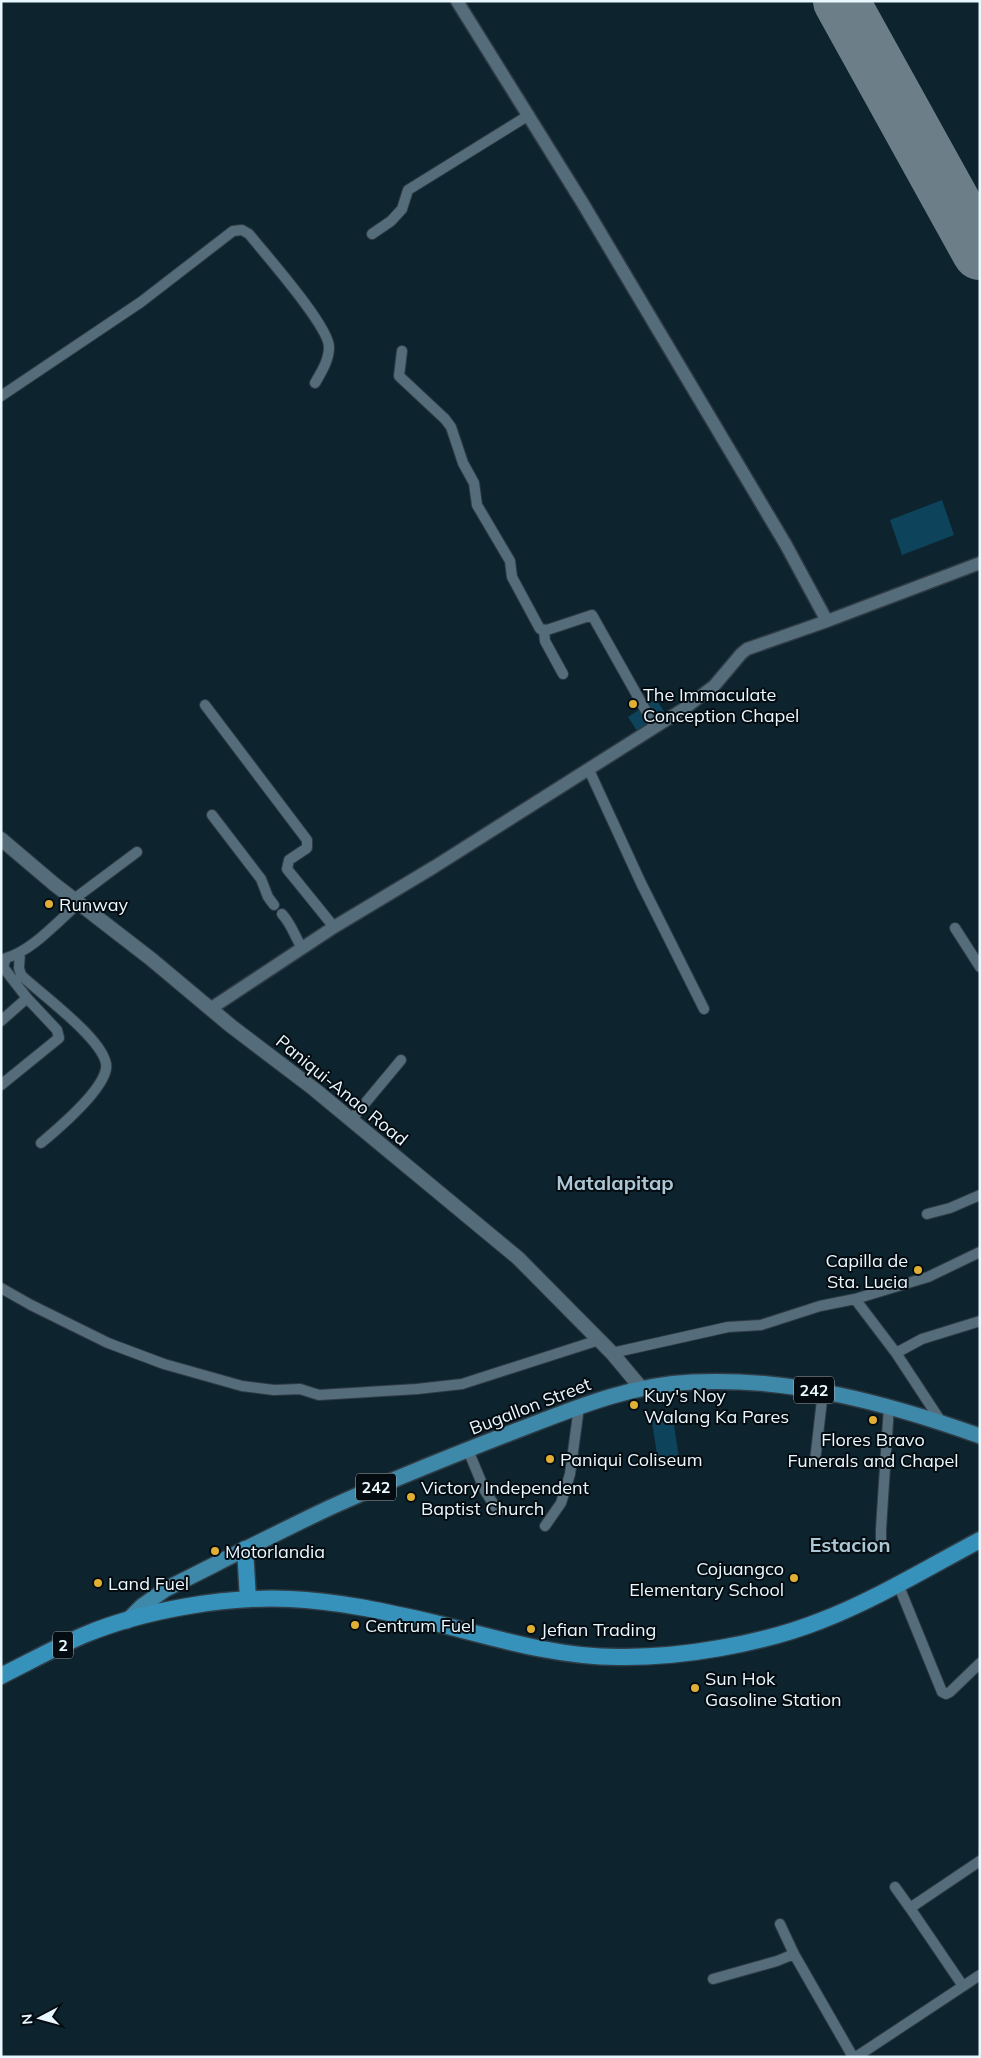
<svg xmlns="http://www.w3.org/2000/svg" width="981" height="2058" font-family="Mulish,sans-serif">
<style>
.green{fill:#0d445c}
.lines{fill:none;stroke-linecap:round;stroke-linejoin:round}
.runway{stroke:#6c7f88;stroke-width:56}
.minor-casing{stroke:#2f3c45;stroke-width:12}
.tertiary-casing{stroke:#2f3c45;stroke-width:15}
.secondary-casing{stroke:#2f3c45;stroke-width:16}
.primary-casing{stroke:#2f3c45;stroke-width:18}
.trunk-casing{stroke:#2f3c45;stroke-width:19}
.minor{stroke:#556d7a;stroke-width:10}
.tertiary{stroke:#556d7a;stroke-width:12}
.secondary{stroke:#556d7a;stroke-width:14}
.primary{stroke:#3e89aa;stroke-width:15}
.trunk{stroke:#3692ba;stroke-width:16}
.poi-dot{fill:#e1af34;stroke:#040c11;stroke-width:2}
.labels{text-anchor:middle;dominant-baseline:central;stroke-width:4;stroke-linejoin:round;paint-order:stroke}
.shield{fill:#040c11;stroke:#a4b0b7;stroke-width:1}
.shield-label{font-size:16px;font-weight:bold;fill:#e9f7fe}
.poi-label{font-size:18px;fill:#e9f7fe;stroke:#040c11;text-anchor:start}
.street-label{font-size:18px;fill:#e9f7fe;stroke:#040c11}
.quarter-label{font-size:20px;font-weight:bold;fill:#abc6d4;stroke:#040c11}
</style>
<rect width="100%" height="100%" fill="#0d242f"/>
<path class="green" d="M942 500 954 535 902 555 890 520Z
M656 699 665 713 637 731 628 717Z
M672 1412 679 1458 658 1461 651 1415Z"/>
<g class="lines">
<path class="runway" d="M841 1 980 252"/>
<g class="minor-casing">
<path id="minor" d="M372 234 391 221 402 209 408 190 529 115
M402 351 399 376 445 419 451 427 463 463 474 483 477 505 510 561 512 577 540 629 547 630 592 615 655 727
M1 396 141 302 233 231 242 230 249 234C265 254 329 326 329 347 329 360 322 371 315 383
M544 631 545 641 563 674
M205 705 307 840V848L289 860 287 869 334 927
M589 770 641 883 704 1009
M212 815 261 879 268 897 274 905
M74 899 137 852
M282 914C292 925 294 935 302 948
M955 928 980 967
M20 952 19 968 21 975C38 992 111 1044 106 1069 102 1091 59 1128 41 1143
M1 1021 27 998 3 967 6 958C32 951 58 921 79 903
M1 1085 59 1038 57 1030 27 998
M351 1120 401 1060
M927 1214 950 1208 980 1195
M1 1288 31 1305 108 1343 164 1364 242 1386 274 1390 300 1389 319 1395 417 1389 462 1384 599 1340
M855 1299 896 1353 942 1423
M612 1353 728 1327 761 1325 820 1306 855 1299 928 1277 980 1252
M896 1353 922 1339 980 1321
M468 1450 485 1491 498 1511
M815 1461 823 1391
M545 1526 561 1503 570 1474 579 1407
M881 1545V1529L889 1406
M898 1584 942 1692 946 1694 950 1692 980 1663
M895 1887 910 1908
M780 1924 794 1954 853 2057
M713 1979 777 1961 794 1954
M963 1986 910 1908 980 1861
M856 2057 980 1975"/>
</g>
<g class="tertiary-casing">
<path id="tertiary" d="M457 1 582 202 786 545 827 621
M210 1009 334 927 434 867 685 708 714 686 741 654 747 649 827 621 980 563"/>
</g>
<g class="secondary-casing">
<path id="secondary" d="M1 839 54 884 151 959 231 1026 314 1089 518 1258 612 1353 642 1389"/>
</g>
<g class="primary-casing">
<path id="primary" d="M127 1621 142 1606 166 1589C220 1562 274 1534 329 1508 386 1482 446 1458 505 1435 566 1412 625 1385 692 1382 791 1377 887 1403 980 1436"/>
</g>
<g class="trunk-casing">
<path id="trunk" d="M245 1549 248 1599
M1 1676C29 1662 56 1647 84 1635 144 1610 226 1596 290 1599 337 1601 382 1611 427 1621 489 1636 553 1657 618 1657 680 1658 762 1644 820 1621 875 1600 927 1568 980 1540"/>
</g>
<use href="#minor" class="minor"/>
<use href="#tertiary" class="tertiary"/>
<use href="#secondary" class="secondary"/>
<use href="#primary" class="primary"/>
<use href="#trunk" class="trunk"/>
</g>
<g class="poi-dot">
<circle cx="633" cy="704" r="5"/>
<circle cx="49" cy="904" r="5"/>
<circle cx="918" cy="1270" r="5"/>
<circle cx="634" cy="1405" r="5"/>
<circle cx="873" cy="1420" r="5"/>
<circle cx="550" cy="1459" r="5"/>
<circle cx="411" cy="1497" r="5"/>
<circle cx="215" cy="1551" r="5"/>
<circle cx="794" cy="1578" r="5"/>
<circle cx="98" cy="1583" r="5"/>
<circle cx="355" cy="1625" r="5"/>
<circle cx="531" cy="1629" r="5"/>
<circle cx="695" cy="1688" r="5"/>
</g>
<g class="labels">
<g class="shield">
<rect x="794" y="1376.5" width="40" height="27" rx="4"/>
<rect x="356" y="1473.5" width="40" height="27" rx="4"/>
<rect x="53" y="1631.5" width="20" height="27" rx="4"/>
</g>
<g class="shield-label">
<text x="814" y="1390">242</text>
<text x="376" y="1487">242</text>
<text x="63" y="1645">2</text>
</g>
<g class="poi-label">
<text x="643" y="694">The Immaculate<tspan x="643" dy="21">Conception Chapel</tspan></text>
<text x="59" y="904">Runway</text>
<text x="908" y="1260" text-anchor="end">Capilla de<tspan x="908" dy="21">Sta. Lucia</tspan></text>
<text x="644" y="1395">Kuy's Noy<tspan x="644" dy="21">Walang Ka Pares</tspan></text>
<text x="873" y="1439" text-anchor="middle">Flores Bravo<tspan x="873" dy="21">Funerals and Chapel</tspan></text>
<text x="560" y="1459">Paniqui Coliseum</text>
<text x="421" y="1487">Victory Independent<tspan x="421" dy="21">Baptist Church</tspan></text>
<text x="225" y="1551">Motorlandia</text>
<text x="784" y="1568" text-anchor="end">Cojuangco<tspan x="784" dy="21">Elementary School</tspan></text>
<text x="108" y="1583">Land Fuel</text>
<text x="365" y="1625">Centrum Fuel</text>
<text x="541" y="1629">Jefian Trading</text>
<text x="705" y="1678">Sun Hok<tspan x="705" dy="21">Gasoline Station</tspan></text>
</g>
<g class="street-label">
<text transform="translate(342 1090) rotate(39)">Paniqui-Anao Road</text>
<text transform="translate(530 1406) rotate(-21)">Bugallon Street</text>
</g>
<g class="quarter-label">
<text x="615" y="1182">Matalapitap</text>
<text x="850" y="1544">Estacion</text>
</g>
</g>
<rect width="981" height="2058" fill="none" stroke="#e9f7fe" stroke-width="5"/>
<g transform="translate(40 2018) rotate(264)" stroke="#040c11" stroke-width="4" paint-order="stroke">
<path d="M0-4L9 19L0 12L-9 19Z" fill="#e9f7fe"/>
<text y="-8" font-size="14" font-weight="bold" text-anchor="middle" fill="#e9f7fe">N</text>
</g>
</svg>
